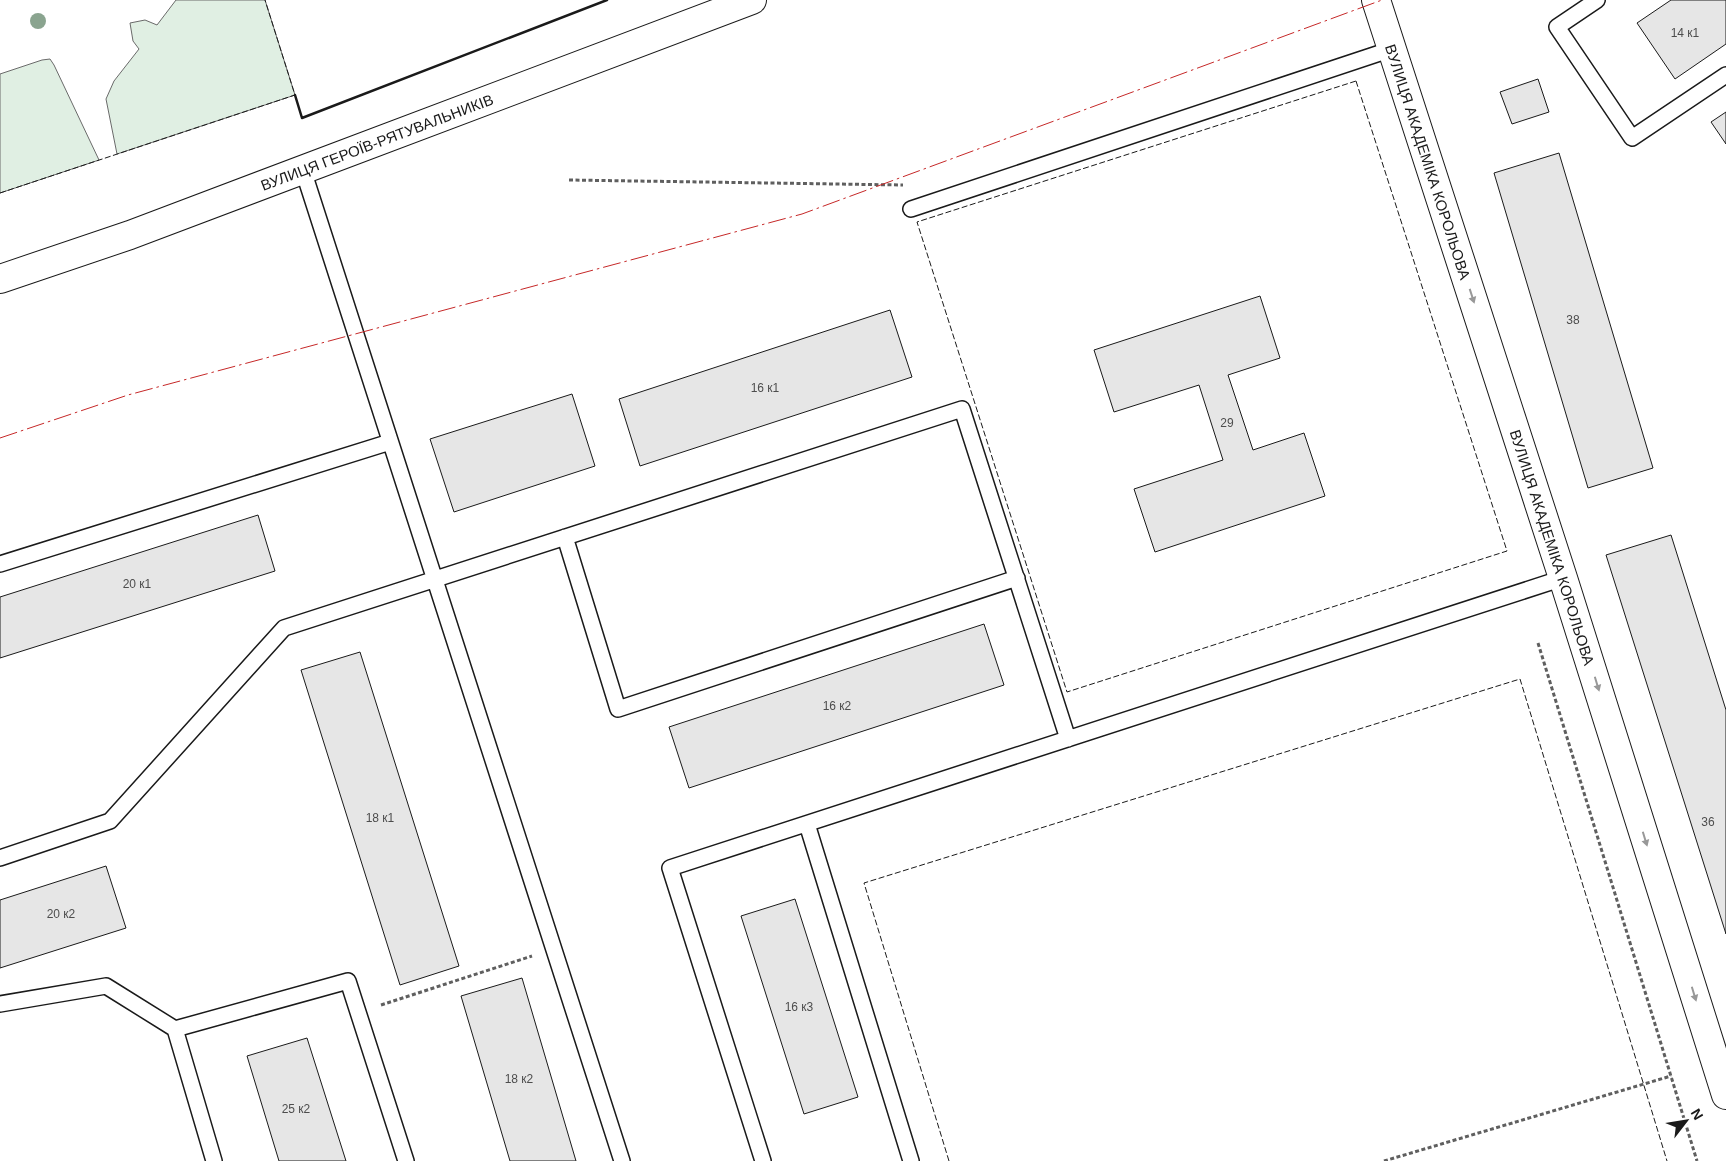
<svg xmlns="http://www.w3.org/2000/svg" width="1726" height="1161" font-family="Arial,sans-serif">
<style>
.green{fill:#e0efe3;stroke:#6a6a6a}
.building{fill:#e6e6e6;stroke:#1a1a1a}
.lines{fill:none;stroke-linecap:round;stroke-linejoin:round}
.lane-casing{stroke:#1a1a1a;stroke-width:18}
.secondary-casing{stroke:#1a1a1a;stroke-width:30}
.path{stroke:#5f5f5f;stroke-width:3;stroke-dasharray:4 2.5;stroke-linecap:butt}
.lane{stroke:#fff;stroke-width:15}
.secondary{stroke:#fff;stroke-width:28}
.fence{stroke:#1a1a1a;stroke-width:1;stroke-dasharray:6 2.5;stroke-linecap:butt}
.wall{stroke:#1a1a1a;stroke-width:2.5}
.power{stroke:#c62828;stroke-width:1;stroke-dasharray:18 4 2.5 4;stroke-linecap:butt}
.tree{fill:#8aa48f}
.oneway{fill:#989898}
.labels{text-anchor:middle;dominant-baseline:central;stroke-width:4;stroke-linejoin:round;paint-order:stroke}
.number-label{font-size:12px;fill:#4d4d4d}
.street-label{font-size:15px;fill:#1a1a1a;stroke:#fff}
</style>
<rect width="100%" height="100%" fill="#fff"/>
<path class="green" d="M176 0H265L295 95 117 154 106 99 114 81 139 49 133 41 130 23 145 20 157 25Z
M50 59 54 65 99 160 0 193V74L42 60Z"/>
<path class="building" d="M1671 0H1726V44L1675 79 1637 23Z
M1538 79 1549 112 1512 124 1500 92Z
M1726 112V144L1711 122Z
M1559 153 1653 468 1588 488 1494 173Z
M1260 296 1280 358 1228 375 1253 450 1304 433 1325 496 1155 552 1134 489 1223 460 1199 385 1114 412 1094 350Z
M890 310 912 377 640 466 619 399Z
M572 394 595 466 454 512 430 439Z
M258 515 275 571 0 658V597Z
M1671 535 1726 710V934L1606 555Z
M984 624 1004 685 689 788 669 727Z
M360 652 459 966 400 985 301 670Z
M106 866 126 928 0 968V900Z
M795 899 858 1097 804 1114 741 916Z
M522 978 576 1161H510L461 996Z
M307 1038 346 1161H279L247 1056Z"/>
<g class="lines">
<g class="lane-casing">
<path id="lane" d="M1597 0 1557 27 1632 138 1726 75
M303 170 622 1161
M911 209 1392 49
M565 537 618 709 1017 578
M0 564 390 442
M807 824 911 1161
M0 858 110 821 284 628 962 409 1068 739
M0 1004 106 986 175 1029 348 981 406 1161
M175 1029 214 1161
M763 1161 670 868 1563 578"/>
</g>
<g class="secondary-casing">
<g id="secondary">
<path id="s1" d="M1376 0 1563 578 1726 1095"/>
<path id="s2" d="M0 279 130 235 752 0"/>
</g>
</g>
<path class="path" d="M569 180 903 185
M1538 643 1697 1161
M381 1005 532 956
M1384 1161 1671 1076"/>
<use href="#lane" class="lane"/>
<use href="#secondary" class="secondary"/>
<path class="fence" d="M1356 81 1507 551 1067 692 917 222Z
M0 193 295 95 265 0
M949 1161 864 883 1520 679 1667 1161"/>
<path class="wall" d="M295 95 302 118 607 0"/>
<path class="power" d="M0 438 128 395 802 214 1382 0"/>
</g>
<circle class="tree" cx="38" cy="21" r="8"/>
<defs><path id="oneway-solid" d="M-6-.8H1V-3.2L6.5 0L1 3.2V.8H-6Z" transform="scale(1.25)"/></defs>
<g class="oneway">
<use href="#oneway-solid" transform="translate(1472 296) rotate(72)"/>
<use href="#oneway-solid" transform="translate(1597 684) rotate(73)"/>
<use href="#oneway-solid" transform="translate(1645 839) rotate(73)"/>
<use href="#oneway-solid" transform="translate(1694 994) rotate(73)"/>
</g>
<g class="labels">
<g class="number-label">
<text x="1685" y="33">14 к1</text>
<text x="1573" y="320">38</text>
<text x="765" y="388">16 к1</text>
<text x="1227" y="423">29</text>
<text x="137" y="584">20 к1</text>
<text x="837" y="706">16 к2</text>
<text x="380" y="818">18 к1</text>
<text x="1708" y="822">36</text>
<text x="61" y="914">20 к2</text>
<text x="799" y="1007">16 к3</text>
<text x="519" y="1079">18 к2</text>
<text x="296" y="1109">25 к2</text>
</g>
<g class="street-label">
<text stroke="none"><textPath href="#s2" startOffset="401">ВУЛИЦЯ ГЕРОЇВ-РЯТУВАЛЬНИКІВ</textPath></text>
<text stroke="none"><textPath href="#s1" startOffset="170">ВУЛИЦЯ АКАДЕМІКА КОРОЛЬОВА</textPath></text>
<text stroke="none"><textPath href="#s1" startOffset="575">ВУЛИЦЯ АКАДЕМІКА КОРОЛЬОВА</textPath></text>
</g>
</g>
<g transform="translate(1686 1121) rotate(59)" stroke="#ffffff" stroke-width="4" paint-order="stroke">
<path d="M0-4L9 19L0 12L-9 19Z" fill="#1a1a1a"/>
<text y="-8" font-size="14" font-weight="bold" text-anchor="middle" fill="#1a1a1a">N</text>
</g>
</svg>
